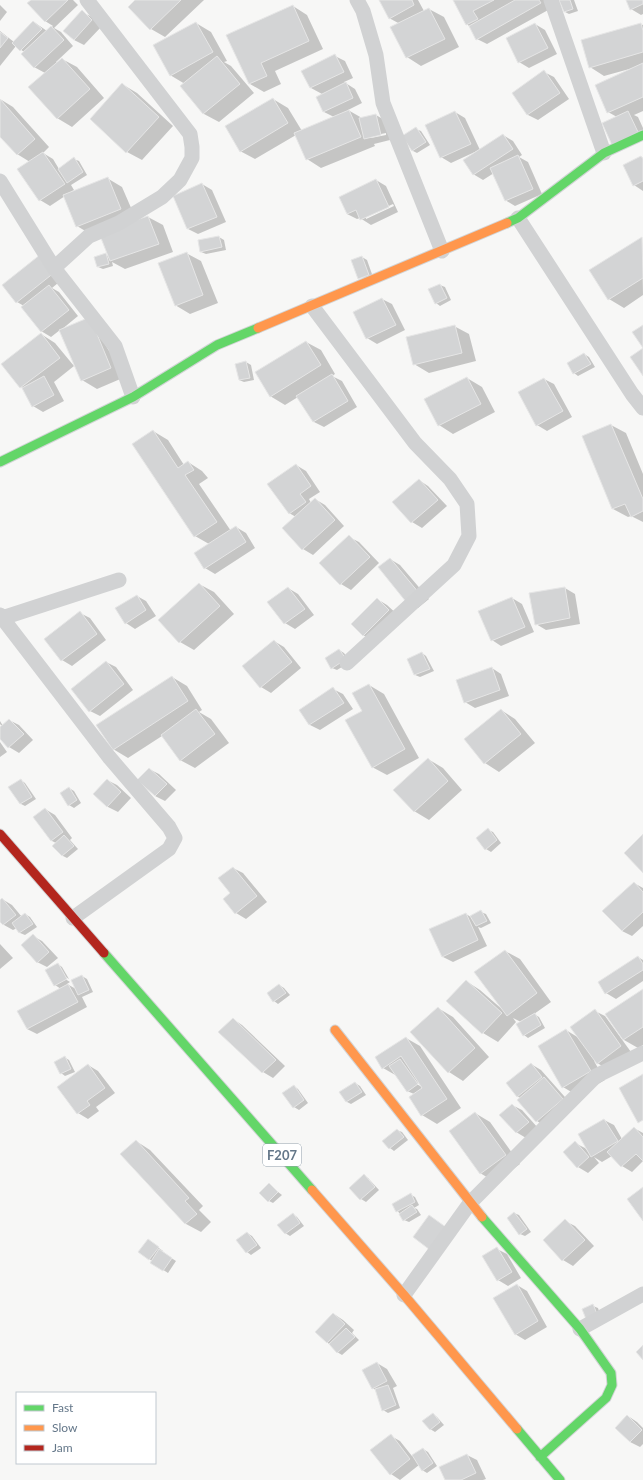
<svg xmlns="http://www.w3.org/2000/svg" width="643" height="1480" font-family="Lato,sans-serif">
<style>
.shadow{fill:#0003;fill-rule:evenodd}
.building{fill:#d3d4d5;stroke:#e6e6e6}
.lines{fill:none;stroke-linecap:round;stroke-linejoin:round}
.fast-casing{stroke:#d2d4d6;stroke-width:11}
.slow-casing{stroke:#d2d4d6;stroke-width:11}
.jam-casing{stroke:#d2d4d6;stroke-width:11}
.street{stroke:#d1d2d3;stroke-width:15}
.fast{stroke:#63d668;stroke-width:9}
.slow{stroke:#ff974d;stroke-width:9}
.jam{stroke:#b3261e;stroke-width:9}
.labels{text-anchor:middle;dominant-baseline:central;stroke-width:4;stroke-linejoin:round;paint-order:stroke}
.shield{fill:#fff;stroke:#92a0ac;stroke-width:1}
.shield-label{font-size:13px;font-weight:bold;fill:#647789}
</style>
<rect width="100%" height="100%" fill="#f7f7f6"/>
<path class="shadow" d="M32 0H73L78 5 54 28 61 32 73 46 56 62 57 63 62 59 77 67 104 98 72 127 57 118 45 73 34 67 24 52 16 46 0 66V31L14 42 34 22 47 31 53 26 45 21Z
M136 0H204L165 37 151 29Z
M380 0H418L424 11 429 9 444 17 459 47 421 66 407 57 400 24 389 18Z
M455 0H545L550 9 487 44 477 39 469 26 467 24Z
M560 0H574L578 11 569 14 565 12Z
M627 0H643V14L641 15 631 9Z
M0 5 7 12 0 21Z
M293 6 307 15 323 49 275 71 281 84 264 92 250 84 228 35Z
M82 12 92 17 102 26 84 45 74 40 64 30Z
M196 23 211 32 227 61 224 62 231 66 254 93 219 122 204 114 182 87 185 84 170 75Z
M535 24 545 30 557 54 529 68 519 62 507 39Z
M640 24 643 25V111L634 115 638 117 643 128V140L617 117 608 112 633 69V68L604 76 590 67Z
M335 56 345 61 353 78 344 82 355 89 362 103 348 110 362 118 376 115 386 121 390 140 374 144 375 146 321 168 307 159 296 135 255 159 240 151 273 99 288 108 302 131 334 117 324 112 317 97 322 94 311 88 303 71ZM386 133V135L371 138V136Z
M544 72 554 77 569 99 538 120 528 115 513 93Z
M122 84 137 93 173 126 142 160 127 152Z
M0 99 13 107 49 147 43 153 53 159 59 169 74 159 79 161 87 175 71 185 74 190 69 193 107 178 122 187 135 217 92 235 77 226 65 196 50 206 40 200 19 170 30 162 17 154 0 135Z
M455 112 465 118 480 150 503 135 513 141 522 155 519 157 528 162 542 194 515 206 505 200 494 173 483 180 473 174 477 151 451 163 441 157Z
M416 129 421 131 430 145 417 153 413 151 404 137Z
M641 157 643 158V191L634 185Z
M376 180 386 186 398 212 371 225 360 218 357 219 347 214ZM393 204 394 206 366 219V217Z
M202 184 212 190 226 222 198 234 188 229 174 196Z
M148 217 163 225 173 252 125 269 112 262 113 266 103 269 98 267 106 254 108 256Z
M219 237 224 240 226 250 206 254 201 252 199 241Z
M642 238 643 295 624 308 609 299 591 270Z
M186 253 201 261 218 303 190 314 175 305Z
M41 255 64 278 52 288 59 292 78 316 61 330 89 318 125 377 97 389 82 380 60 330 51 337 41 331 24 306 17 302Z
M362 257 367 260 373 277 364 281Z
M440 285 445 287 451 300 440 306 436 303Z
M382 299 392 304 405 330 377 344 367 338 354 313Z
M454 326 469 334 476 361 429 373 414 364Z
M41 334 55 343 74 366 54 382 64 401 43 412 33 406 24 389 21 387 3 364Z
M306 342 321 350 335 374 332 376 342 381 357 407 324 427 314 422 298 397 285 405 270 396Z
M584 354 589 357 595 367 578 376 574 373Z
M246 362 251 365 254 380 244 382 239 380Z
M467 378 482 387 495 412 453 434 439 425Z
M544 379 554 384 572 417 547 431 537 425Z
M611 425 626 433 643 474V522L631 516 628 517 613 509Z
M153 431 168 440 184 465 188 462 202 471 208 478 199 484 231 531 236 527 246 533 255 548 215 574 205 568 209 544 195 536 134 445Z
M296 465 306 471 320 492 309 499 311 503 315 499 325 505 344 526 313 555 303 549 296 517 289 513Z
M419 480 428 486 447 506 422 528 412 522 394 502Z
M349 537 359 542 379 563 351 590 341 584 321 563Z
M390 559 400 565 429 599 418 608Z
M199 584 214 592 234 614 194 650 180 642Z
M288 588 298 594 314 615 295 629 285 623 268 602Z
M565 588 575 594 580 624 546 630 536 624Z
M137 596 146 601 156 616 135 629 126 623Z
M512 598 522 604 534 632 501 646 492 640Z
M377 599 387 605 399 616 373 641 363 635Z
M80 613 90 618 106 640 72 666 62 660 45 639Z
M274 641 284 647 301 668 271 693 261 687 243 666Z
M339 650 344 653 350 662 337 670 332 668Z
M422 653 426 656 434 671 420 677 415 675 408 660Z
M106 662 116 667 133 690 100 716 90 711Z
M492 668 501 674 509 696 475 708 465 702Z
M172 677 187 686 202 710 199 712 211 719 229 743 195 768 180 760 162 736 128 758 113 749Z
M369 685 384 694 419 758 387 775 372 767 363 711Z
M333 689 343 694 353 709 320 730 310 725 300 710Z
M501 710 515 719 535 743 499 772 485 763Z
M9 720 19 725 33 740 19 753 9 747 0 738V727L2 726 0 724V721L3 726Z
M0 742 7 752 0 757Z
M428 759 443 768 462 790 429 820 414 811Z
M149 769 159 774 176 790 165 801 155 796Z
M21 780 25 783 36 799 25 806 21 804 10 788Z
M107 780 117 785 131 798 118 812 108 807 94 794Z
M69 788 74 791 81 803 74 808 69 805Z
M45 809 55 815 72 838 70 840 78 849 67 858 63 856 56 843 52 841 34 818Z
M488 830 493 832 501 843 491 852 486 849Z
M233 868 243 873 267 902 246 919 236 913 224 899 232 893Z
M634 883 643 888V926L632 936 622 931Z
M2 899 12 905 22 917 25 914 30 917 37 927 25 935 20 933 17 928 13 930 4 925 0 920V901Z
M481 912 486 914 491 923 481 928 478 927 487 946 453 962 443 957 431 930 466 914 471 917Z
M33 936 42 941 58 958 47 967 37 962Z
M0 944 13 958 0 969Z
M505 951 520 959 551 1002 534 1014 539 1017 545 1028 528 1038 524 1035 521 1022 513 1018 516 1022 498 1042 483 1033 448 1001 466 981 480 990 503 1010Z
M638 957 643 960V981L616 999 606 993Z
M58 964 62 967 69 979 63 975 62 977 70 982 67 984 76 989 82 976 87 979 93 992 82 997 87 1007 37 1034 27 1029 61 989 55 985Z
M279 985 284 988 290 995 278 1004 274 1001Z
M643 990V1045L638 1048 624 1040 606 1014Z
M438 1008 453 1017 489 1057 463 1081 449 1072Z
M595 1011 605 1016 631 1052 607 1069 594 1061 605 1080 578 1096 563 1087 566 1030 579 1038Z
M233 1019 242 1025 285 1066 273 1078 263 1072 220 1032Z
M406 1038 420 1046 461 1108 437 1124 422 1115 410 1097 414 1094 407 1091 397 1076 383 1068ZM414 1081 422 1085V1087L413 1082Z
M64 1057 69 1060 75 1072 65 1076 61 1073Z
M531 1064 541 1070 572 1105 546 1127 537 1121 520 1098 517 1096Z
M88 1065 98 1071 115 1093 96 1107 99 1111 88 1119 78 1113Z
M355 1083 360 1086 366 1095 351 1104 347 1102 341 1092Z
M294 1086 298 1089 308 1103 299 1110 294 1107 284 1093Z
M512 1105 522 1110 538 1128 526 1138 516 1132Z
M475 1113 490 1122 520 1164 495 1182 480 1173Z
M604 1120 614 1125 622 1139 634 1128 643 1133V1161L632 1172 622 1166 612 1156 602 1162 594 1157 599 1163 588 1173 578 1167 564 1152 575 1143 585 1148 589 1153Z
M397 1130 402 1132 408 1140 394 1151 390 1148Z
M136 1141 150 1150 203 1206 199 1210 211 1222 201 1232 186 1224 122 1154Z
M364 1176 368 1178 379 1190 366 1202 361 1199 350 1188Z
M269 1185 282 1195 273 1203 269 1201Z
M411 1195 415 1197 419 1205 414 1208 417 1209 421 1215 409 1222 404 1220 393 1204Z
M514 1213 519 1215 531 1232 525 1236 520 1234Z
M293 1214 297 1217 304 1226 290 1236 285 1233Z
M565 1221 575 1226 594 1246 573 1266 563 1260Z
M247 1233 252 1236 261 1248 251 1255 247 1252 237 1240Z
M152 1243 163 1251 162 1252 176 1261 168 1273 151 1262 152 1261 139 1252Z
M497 1249 507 1254 521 1278 508 1286 498 1280Z
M517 1285 527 1291 547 1327 525 1340 515 1334Z
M593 1306 598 1308 601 1317 591 1321Z
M334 1314 343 1320 354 1330 352 1333 359 1340 342 1355 337 1352 317 1332Z
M377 1363 387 1369 397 1386 393 1388 400 1408 388 1413 383 1410 376 1390 372 1388Z
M433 1414 437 1417 444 1425 435 1432 430 1429Z
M628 1416 637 1422 643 1428V1444L640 1447 630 1442 616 1428Z
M391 1436 400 1441 412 1456 423 1449 428 1452 437 1466 427 1473 422 1470 419 1465 400 1480 391 1474Z
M467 1455 477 1460 486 1479 483 1480H446Z"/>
<path class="building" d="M31 0H68L45 22 27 3Z
M135 0H181L150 30 128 7Z
M379 0H412L414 5 389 19Z
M453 0H494L473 11 478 19 466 25Z
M515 0H539L541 3 476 40 469 26Z
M559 0H570L573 9 564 12Z
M626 0H643V4L630 10Z
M293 5 309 41 261 63 267 76 249 84 226 35Z
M429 8 445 39 406 58 390 27Z
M82 10 92 20 74 40 63 31Z
M33 21 42 29 20 51 12 43Z
M196 22 213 52 170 76 153 45Z
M535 23 548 48 518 63 506 38Z
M641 23 643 31V52L589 68 581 40Z
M51 26 64 40 34 68 21 54Z
M0 32 8 38 0 48Z
M335 54 344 72 310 88 301 71Z
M217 56 240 84 203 114 180 86Z
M62 58 90 89 57 119 28 87Z
M643 63V97L607 113 595 85Z
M544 70 560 93 527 115 512 93Z
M346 82 353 98 323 112 316 97Z
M122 83 159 117 126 153 90 119Z
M273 98 288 123 240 152 225 126Z
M0 99 35 139 17 155 0 137Z
M349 110 361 137 306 160 294 133Z
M455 111 471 144 440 158 425 125Z
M628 111 638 132 612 145 602 123Z
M376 114 381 135 364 139 359 118Z
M416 127 426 142 412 151 402 136Z
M503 134 513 149 473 175 463 160Z
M43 152 65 184 39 201 17 169Z
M518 155 533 189 505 201 490 168Z
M641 156 643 159V181L633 186 623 165Z
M74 157 83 172 67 183 58 169Z
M108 177 121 209 76 227 63 195Z
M376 179 389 207 360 220 356 210 347 214 339 197Z
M202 183 217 217 187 229 173 196Z
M148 216 159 244 110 261 99 233Z
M219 236 222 247 200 252 198 240Z
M642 237 643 278 608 300 589 270Z
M187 252 203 295 175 306 158 263Z
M106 253 109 264 97 267 94 257Z
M41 254 55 272 16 303 2 285Z
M362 256 369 275 358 279 351 260Z
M440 284 447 298 435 304 428 289Z
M49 285 69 310 41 332 21 307Z
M382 298 396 325 366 339 353 312Z
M90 317 111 368 81 381 59 330Z
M455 325 462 353 413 365 406 337Z
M643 325V376L630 357 643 348 632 332Z
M41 333 60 358 20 388 1 364Z
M306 341 321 365 270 397 255 372Z
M584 353 591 364 573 374 567 363Z
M246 361 250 378 239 380 235 364Z
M332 374 348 401 313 422 296 396Z
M44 376 54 395 32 407 22 388Z
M467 377 481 404 438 426 424 399Z
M544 378 563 411 536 426 518 392Z
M611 424 643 499V511L631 517 625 504 612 509 582 436Z
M153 430 178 468 188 461 194 470 185 475 217 522 194 537 132 444Z
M296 464 311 486 300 494 306 502 289 514 267 484Z
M419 479 438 500 411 523 392 502Z
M315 498 335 520 302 550 282 528Z
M236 526 246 542 204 569 194 553Z
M349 535 370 557 340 585 319 563Z
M390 558 419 593 407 603 378 567Z
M199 583 220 606 179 643 158 620Z
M288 587 305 609 284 624 267 602Z
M565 587 570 618 535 625 529 593Z
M137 595 146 610 125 624 115 608Z
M512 597 525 627 491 641 478 611Z
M377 598 389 610 363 636 351 624Z
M80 611 97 634 61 661 44 639Z
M274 640 292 662 260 688 242 666Z
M339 649 346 659 331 669 325 658Z
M422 652 430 669 414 675 407 659Z
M106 661 124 684 89 712 71 689Z
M492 667 500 690 464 703 456 680Z
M172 676 188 701 113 750 96 725Z
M369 684 405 749 372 768 345 720 362 711 352 693Z
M333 687 344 703 309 725 299 710Z
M196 709 215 734 180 761 161 735Z
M501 709 521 734 484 764 464 739Z
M9 719 24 734 8 748 0 739V727Z
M428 758 448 781 414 812 393 790Z
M149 768 167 784 155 796 137 780Z
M21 779 32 797 20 804 8 787Z
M107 779 121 792 107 807 93 794Z
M69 787 77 800 68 806 60 793Z
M45 808 63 832 51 841 33 817Z
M488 828 497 840 485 850 476 838Z
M643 834V873L624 853Z
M64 835 74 846 62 856 52 846Z
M233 867 257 896 235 914 223 899 230 893 218 878Z
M634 882 643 892V912L622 931 602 911Z
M2 898 16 915 3 925 0 922V900Z
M481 910 487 921 476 926 470 916Z
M25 913 33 924 19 933 12 923Z
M466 913 478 940 442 957 429 929Z
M33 934 49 952 37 963 21 945Z
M505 950 537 993 507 1016 474 972Z
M638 956 643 964V970L605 994 598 982Z
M58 963 67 979 54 986 45 970Z
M82 975 89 990 78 995 71 980Z
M466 980 502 1013 482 1034 446 1001Z
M68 984 78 1002 27 1029 17 1011Z
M279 984 286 993 273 1002 267 993Z
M643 989V1027L623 1040 605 1014Z
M438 1007 475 1048 448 1073 410 1032Z
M595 1009 621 1046 597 1064 570 1027Z
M535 1013 541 1025 523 1036 516 1024Z
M233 1018 276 1060 262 1073 218 1032Z
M566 1029 591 1071 562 1088 538 1046Z
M406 1037 447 1099 421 1116 409 1097 422 1088 401 1056 382 1069 375 1057Z
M65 1056 71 1069 60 1074 54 1062Z
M400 1059 418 1084 407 1092 389 1066Z
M531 1063 542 1077 517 1097 506 1083Z
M88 1064 105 1088 87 1101 90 1105 77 1114 57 1087Z
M643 1074V1120L638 1123 619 1088Z
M544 1077 563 1099 536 1122 517 1100Z
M355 1082 362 1092 346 1102 339 1092Z
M294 1085 304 1100 293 1108 282 1093Z
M512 1104 529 1122 516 1133 499 1115Z
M475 1112 506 1155 480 1174 449 1131Z
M604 1119 618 1141 591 1157 578 1134Z
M634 1127 643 1137V1161L636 1154 621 1167 607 1152Z
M397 1129 404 1137 389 1149 382 1141Z
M136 1140 189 1198 185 1201 197 1214 185 1224 120 1154Z
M575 1141 589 1157 577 1168 563 1152Z
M364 1174 375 1187 360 1200 349 1188Z
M269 1183 278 1192 268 1202 259 1193Z
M643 1187V1221L627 1199Z
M411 1193 415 1202 396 1212 392 1204Z
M412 1205 417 1212 403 1221 399 1214Z
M514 1212 527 1229 519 1235 507 1218Z
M293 1213 300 1223 285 1234 277 1225Z
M429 1215 447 1228 430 1250 413 1237Z
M565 1219 585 1240 562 1261 543 1240Z
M247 1232 257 1245 246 1253 236 1240Z
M148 1239 159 1247 149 1260 138 1252Z
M497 1247 512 1272 497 1281 482 1256Z
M159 1249 172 1258 163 1271 150 1263Z
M517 1284 538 1321 515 1335 493 1298Z
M593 1304 597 1314 586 1319 582 1309Z
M333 1313 345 1324 327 1343 315 1332Z
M346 1328 355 1337 337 1353 329 1344Z
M643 1345V1360L636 1352Z
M377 1362 387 1381 372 1389 362 1370Z
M388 1385 396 1405 382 1411 375 1389Z
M433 1413 440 1422 430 1430 422 1421Z
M627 1415 642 1430 630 1442 615 1428Z
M391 1434 410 1459 390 1475 370 1450Z
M423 1448 433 1463 422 1471 412 1455Z
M467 1454 476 1473 461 1480H445L439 1467Z"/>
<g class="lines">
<g class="fast-casing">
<path id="fast" d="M507 223 518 218 604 153 643 135
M0 462 133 397 217 345 258 328
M104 953 312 1190
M482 1217 580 1329 611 1373 612 1385 606 1398 540 1457
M517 1429 560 1480"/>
</g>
<g class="slow-casing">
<path id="slow" d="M258 328 507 223
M335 1030 482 1217
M312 1190 404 1295 517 1429"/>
</g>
<g class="jam-casing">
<path id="jam" d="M0 834 104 953"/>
</g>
<path class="street" d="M357 0 363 11 376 55 383 103 442 251
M551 0 604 153
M0 181 54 268 115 346 133 397
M518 218 632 394 643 408
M54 268 89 236 119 223 162 197 180 180 192 158V147L190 134 87 0
M312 306 415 443 450 479 467 504 469 536 454 565 347 663
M0 615 109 757 169 827 175 838 169 849 73 918
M2 618 119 580
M404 1295 470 1203 596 1076 643 1053
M580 1329 643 1294"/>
<use href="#fast" class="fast"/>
<use href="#slow" class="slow"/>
<use href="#jam" class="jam"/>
</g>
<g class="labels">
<rect class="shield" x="263" y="1144" width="38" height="22" rx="3"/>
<g class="shield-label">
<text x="282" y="1155">F207</text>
</g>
</g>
<rect x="16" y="1392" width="140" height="72" fill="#ffffff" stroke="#c1c9d0"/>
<rect x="24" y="1405" width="20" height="6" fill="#63d668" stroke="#c1c9d0"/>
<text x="52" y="1412" font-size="12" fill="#647789">Fast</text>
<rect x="24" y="1425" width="20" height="6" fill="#ff974d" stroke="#c1c9d0"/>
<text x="52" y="1432" font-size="12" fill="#647789">Slow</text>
<rect x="24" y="1445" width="20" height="6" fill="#b3261e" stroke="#c1c9d0"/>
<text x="52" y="1452" font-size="12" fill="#647789">Jam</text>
</svg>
